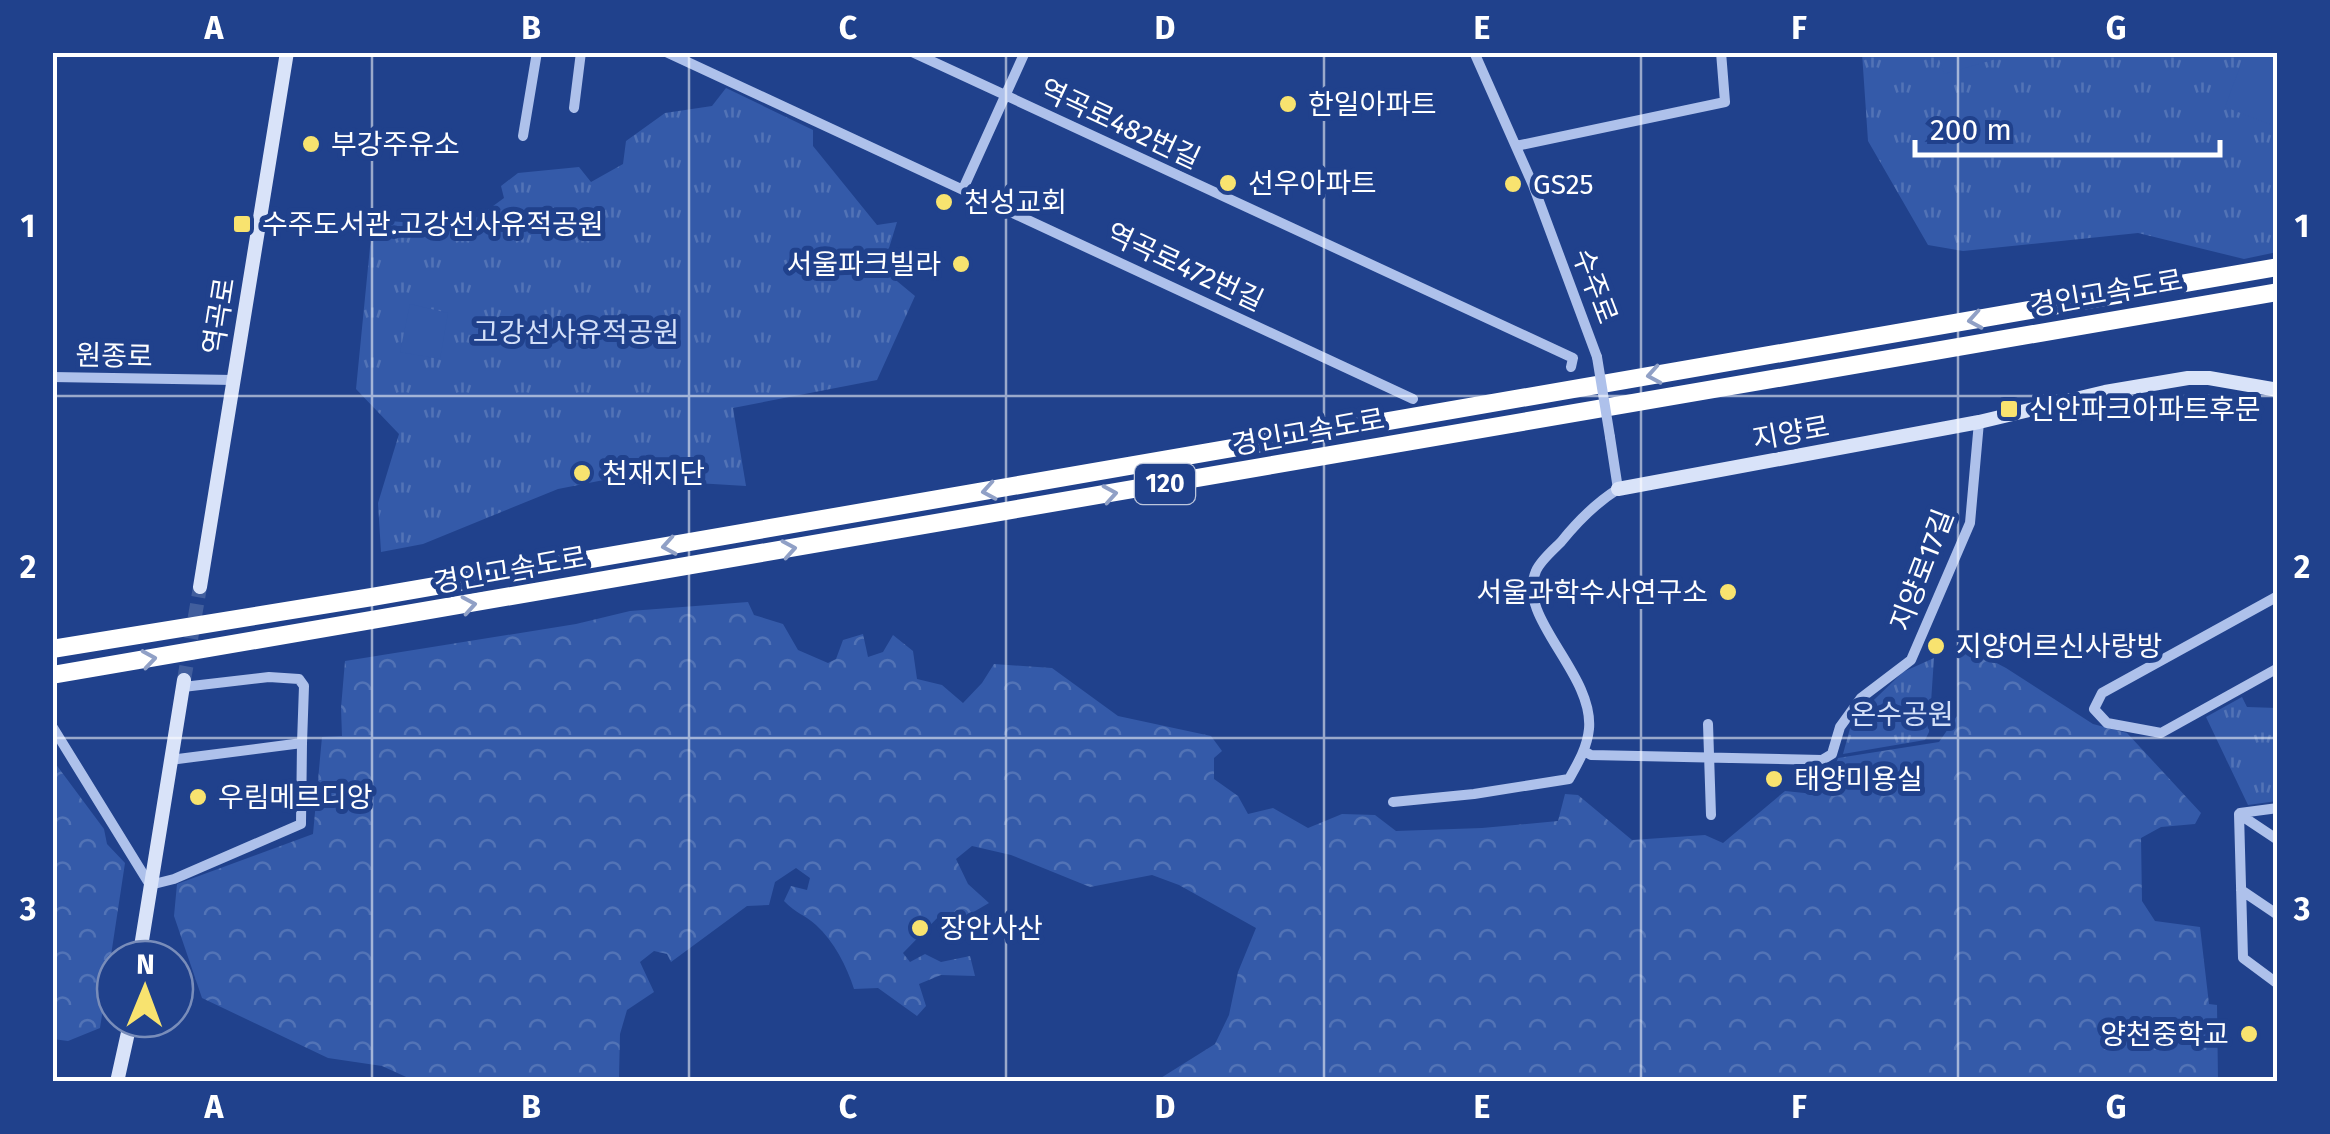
<svg xmlns="http://www.w3.org/2000/svg" width="2330" height="1134" font-family="'Fira Sans','Noto Sans KR',sans-serif">
<style>
.forest{fill:url(#forest-crowns)}
.park{fill:url(#park-tufts)}
.garden{fill:#345aa9}
.lines{fill:none;stroke-linecap:round;stroke-linejoin:round}
.secondary-tunnel{stroke:#415e9d;stroke-width:14;stroke-dasharray:14 7;stroke-linecap:butt}
.street{stroke:#aec1eb;stroke-width:10}
.secondary{stroke:#d9e3f9;stroke-width:14}
.highway{stroke:#fff;stroke-width:18}
.street-bridge{stroke:#aec1eb;stroke-width:10}
.oneway{stroke:#90a0c6}
.grid{fill:none;stroke:#fff;stroke-width:2.5;stroke-opacity:0.55}
.poi-dot{fill:#f8e36f;stroke:#20418c;stroke-width:4}
.labels{text-anchor:middle;dominant-baseline:central;stroke-width:10;stroke-linejoin:round;paint-order:stroke}
.shield{fill:#20418c;stroke:#bcc6dc;stroke-width:2.5}
.shield-label{font-size:25px;font-weight:bold;fill:#fff}
.poi-label{font-size:28px;fill:#fff;stroke:#20418c;text-anchor:start}
.street-label{font-size:28px;fill:#fff;stroke:#20418c}
.park-label{font-size:28px;fill:#d3dff8;stroke:#20418c}
.neatline{fill:none;stroke:#fff;stroke-width:4}
.grid-label{font-size:32px;text-anchor:middle;font-weight:bold;fill:#fff}
</style>
<defs>
<pattern id="forest-crowns" width="20" height="18" patternUnits="userSpaceOnUse" patternTransform="scale(2.5)"><rect width="20" height="18" fill="#345aa9"/><path d="M2 6a3 3 0 1 1 6 0M12 15a3 3 0 1 1 6 0" fill="none" stroke="#5273b6"/></pattern>
<pattern id="park-tufts" width="24" height="20" patternUnits="userSpaceOnUse" patternTransform="scale(2.5)"><rect width="24" height="20" fill="#345aa9"/><path d="M3 7l-1-3M5 7V3M7 7l1-3M15 17l-1-3M17 17v-4M19 17l1-3" fill="none" stroke="#5273b6"/></pattern>
</defs>
<rect width="100%" height="100%" fill="#20418c"/>
<path class="forest" d="M748 602 754 615 783 624 798 650 828 663 836 659 843 640 863 634 868 657 883 652 893 635 913 651 917 679 942 685 963 703 982 683 994 664 1052 668 1118 716 1211 736 1222 751 1214 758V779L1238 796 1248 814 1273 808 1308 828 1342 814 1375 815 1396 831 1482 828 1558 821 1565 794 1578 795 1632 840 1705 835 1723 843 1785 791 1814 794 1830 778 1838 758 1939 742 1957 716 1958 643 2006 668 2093 724 2127 733 2201 813 2195 824 2161 827 2141 838 2142 901 2155 921 2200 927 2209 1004 2217 1005 2218 1081H1156L1215 1044 1229 1015 1238 972 1256 928 1179 885 1152 875 1090 887 1011 855 972 846 956 859 968 884 989 903 970 914 965 934 946 943 940 929 943 912 903 953 910 962 925 954 941 962 970 956 975 976 941 975 919 984 926 1006 917 1016 878 988 854 989C847 967 834 941 816 925 807 916 795 913 784 901L791 886 807 890 810 878 796 868 775 882 769 905 747 906 671 962 667 954 654 951 640 962 654 992 627 1010 620 1034 619 1078 609 1081H415L382 1066 328 1058 202 998 174 916 177 884 313 834 322 737 342 736 341 708 345 661 576 624 630 611Z
M52 759 104 829 107 844 125 863 100 1028 68 1041 53 1039Z"/>
<path class="park" d="M1862 53H2277V252L2244 259 2138 233 1963 251 1928 245 1868 141Z
M726 88 813 130V146L877 225 897 222 889 248 895 253 886 272 915 296 877 380 733 408 746 486 614 478 558 489 423 544 381 552 378 503 399 434 356 389 370 247 376 220 428 224 478 217 504 198 501 186 518 173 579 167 591 182 623 164 626 141 665 113 712 106Z
M1934 658 1929 732 1925 740 1843 754 1852 721 1903 672Z
M2242 697 2247 707 2277 708V801L2248 805 2206 717Z"/>
<path class="garden" d="M1937 53V52L2017 53 1944 74Z
M2245 53H2277V127L2225 107Z
M410 304 448 313 440 359 400 352Z"/>
<g class="lines">
<path class="secondary-tunnel" d="M184 680 200 587"/>
<path class="street" d="M666 52 1413 399
M912 52 1573 358 1571 367
M1474 52 1533 185 1597 357
M574 108 581 52
M523 136 537 52
M1516 146 1725 102 1721 52
M963 189 1025 52
M52 377 234 380
M2278 596 2102 693 2094 709 2107 723 2161 733 2278 668
M183 687 269 677 299 679 304 686 302 743
M1708 724 1711 815
M52 726 150 885 174 879 301 824 302 743 170 760
M1584 751 1591 755 1822 760 1832 754 1840 727 1861 698 1911 660 1970 523 1979 422
M1393 802 1474 794 1569 779C1578 763 1587 748 1589 729 1594 673 1515 617 1536 571 1540 561 1553 550 1561 542 1577 522 1596 503 1618 489L1610 437
M2240 813 2278 808
M2239 814 2243 958 2278 984
M2239 814 2278 840
M2241 890 2278 915"/>
<path class="secondary" d="M1618 489 1979 422 2105 392 2188 378H2209L2278 390
M200 587 287 52
M139 959 184 680
M117 1082 131 1019"/>
<path class="highway" d="M52 649 372 597 2278 267
M52 675 2278 292"/>
<path class="street-bridge" d="M1597 357 1610 437"/>
</g>
<defs><path id="oneway-chevron" d="M-2-3.5L2.5 0L-2 3.5" fill="none" stroke-width="1.6" stroke-linecap="round" stroke-linejoin="round" transform="scale(2.5)"/></defs>
<g class="oneway">
<use href="#oneway-chevron" transform="translate(1975 320) rotate(170)"/>
<use href="#oneway-chevron" transform="translate(1654 375) rotate(170)"/>
<use href="#oneway-chevron" transform="translate(989 491) rotate(170)"/>
<use href="#oneway-chevron" transform="translate(1110 494) rotate(-10)"/>
<use href="#oneway-chevron" transform="translate(669 546) rotate(170)"/>
<use href="#oneway-chevron" transform="translate(789 549) rotate(-10)"/>
<use href="#oneway-chevron" transform="translate(469 605) rotate(-10)"/>
<use href="#oneway-chevron" transform="translate(149 659) rotate(-9)"/>
</g>
<path class="grid" d="M372 52V1082M689 52V1082M1006 52V1082M1324 52V1082M1641 52V1082M1958 52V1082M52 396H2278M52 738H2278"/>
<g class="poi-dot">
<circle cx="1288" cy="104" r="10"/>
<circle cx="311" cy="144" r="10"/>
<circle cx="1228" cy="183" r="10"/>
<circle cx="1513" cy="184" r="10"/>
<circle cx="944" cy="202" r="10"/>
<rect x="232" y="214" width="20" height="20" rx="5"/>
<circle cx="961" cy="264" r="10"/>
<rect x="1999" y="399" width="20" height="20" rx="5"/>
<circle cx="582" cy="473" r="10"/>
<circle cx="1728" cy="592" r="10"/>
<circle cx="1936" cy="646" r="10"/>
<circle cx="1774" cy="779" r="10"/>
<circle cx="198" cy="797" r="10"/>
<circle cx="920" cy="928" r="10"/>
<circle cx="2249" cy="1034" r="10"/>
</g>
<g class="labels">
<rect class="shield" x="1135" y="464" width="60" height="40" rx="8"/>
<g class="shield-label">
<text x="1165" y="484">120</text>
</g>
<g class="poi-label">
<text x="1308" y="104">한일아파트</text>
<text x="331" y="144">부강주유소</text>
<text x="1248" y="183">선우아파트</text>
<text x="1533" y="184">GS25</text>
<text x="964" y="202">천성교회</text>
<text x="262" y="224">수주도서관.고강선사유적공원</text>
<text x="941" y="264" text-anchor="end">서울파크빌라</text>
<text x="2029" y="409">신안파크아파트후문</text>
<text x="602" y="473">천재지단</text>
<text x="1708" y="592" text-anchor="end">서울과학수사연구소</text>
<text x="1956" y="646">지양어르신사랑방</text>
<text x="1794" y="779">태양미용실</text>
<text x="218" y="797">우림메르디앙</text>
<text x="940" y="928">장안사산</text>
<text x="2229" y="1034" text-anchor="end">양천중학교</text>
</g>
<g class="street-label">
<text transform="translate(1120 124) rotate(25)">역곡로482번길</text>
<text transform="translate(1185 267) rotate(25)">역곡로472번길</text>
<text transform="translate(1595 286) rotate(69)">수주로</text>
<text transform="translate(2106 293) rotate(-10)">경인고속도로</text>
<text transform="translate(219 316) rotate(-81)">역곡로</text>
<text transform="translate(114 356) rotate(1)">원종로</text>
<text transform="translate(1308 432) rotate(-10)">경인고속도로</text>
<text transform="translate(1791 433) rotate(-10)">지양로</text>
<text transform="translate(510 570) rotate(-10)">경인고속도로</text>
<text transform="translate(1922 570) rotate(-69)">지양로17길</text>
</g>
<g class="park-label">
<text x="576" y="332">고강선사유적공원</text>
<text x="1902" y="714">온수공원</text>
</g>
</g>
<rect width="2330" height="1134" fill="none" stroke="#20418c" stroke-width="110"/>
<g transform="translate(145 989) rotate(1)"><circle r="48" fill="#20418c" stroke="#798dba" stroke-width="2.5"/>
<path d="M0-8L18 38L0 25L-18 38Z" fill="#f8e36f"/>
<text y="-15" font-size="28" font-weight="bold" text-anchor="middle" fill="#ffffff">N</text>
</g>
<path d="M1915 140v15h305v-15" fill="none" stroke="#ffffff" stroke-width="5"/>
<text x="1930" y="140" font-size="30" fill="#ffffff" stroke="#20418c" stroke-width="8" paint-order="stroke">200 m</text>
<rect x="55" y="55" width="2220" height="1024" class="neatline"/>
<g class="grid-label">
<text x="214" y="39">A</text>
<text x="531" y="39">B</text>
<text x="848" y="39">C</text>
<text x="1165" y="39">D</text>
<text x="1482" y="39">E</text>
<text x="1799" y="39">F</text>
<text x="2116" y="39">G</text>
<text x="28" y="237">1</text>
<text x="2302" y="237">1</text>
<text x="28" y="578">2</text>
<text x="2302" y="578">2</text>
<text x="28" y="920">3</text>
<text x="2302" y="920">3</text>
<text x="214" y="1118">A</text>
<text x="531" y="1118">B</text>
<text x="848" y="1118">C</text>
<text x="1165" y="1118">D</text>
<text x="1482" y="1118">E</text>
<text x="1799" y="1118">F</text>
<text x="2116" y="1118">G</text>
</g>
</svg>
